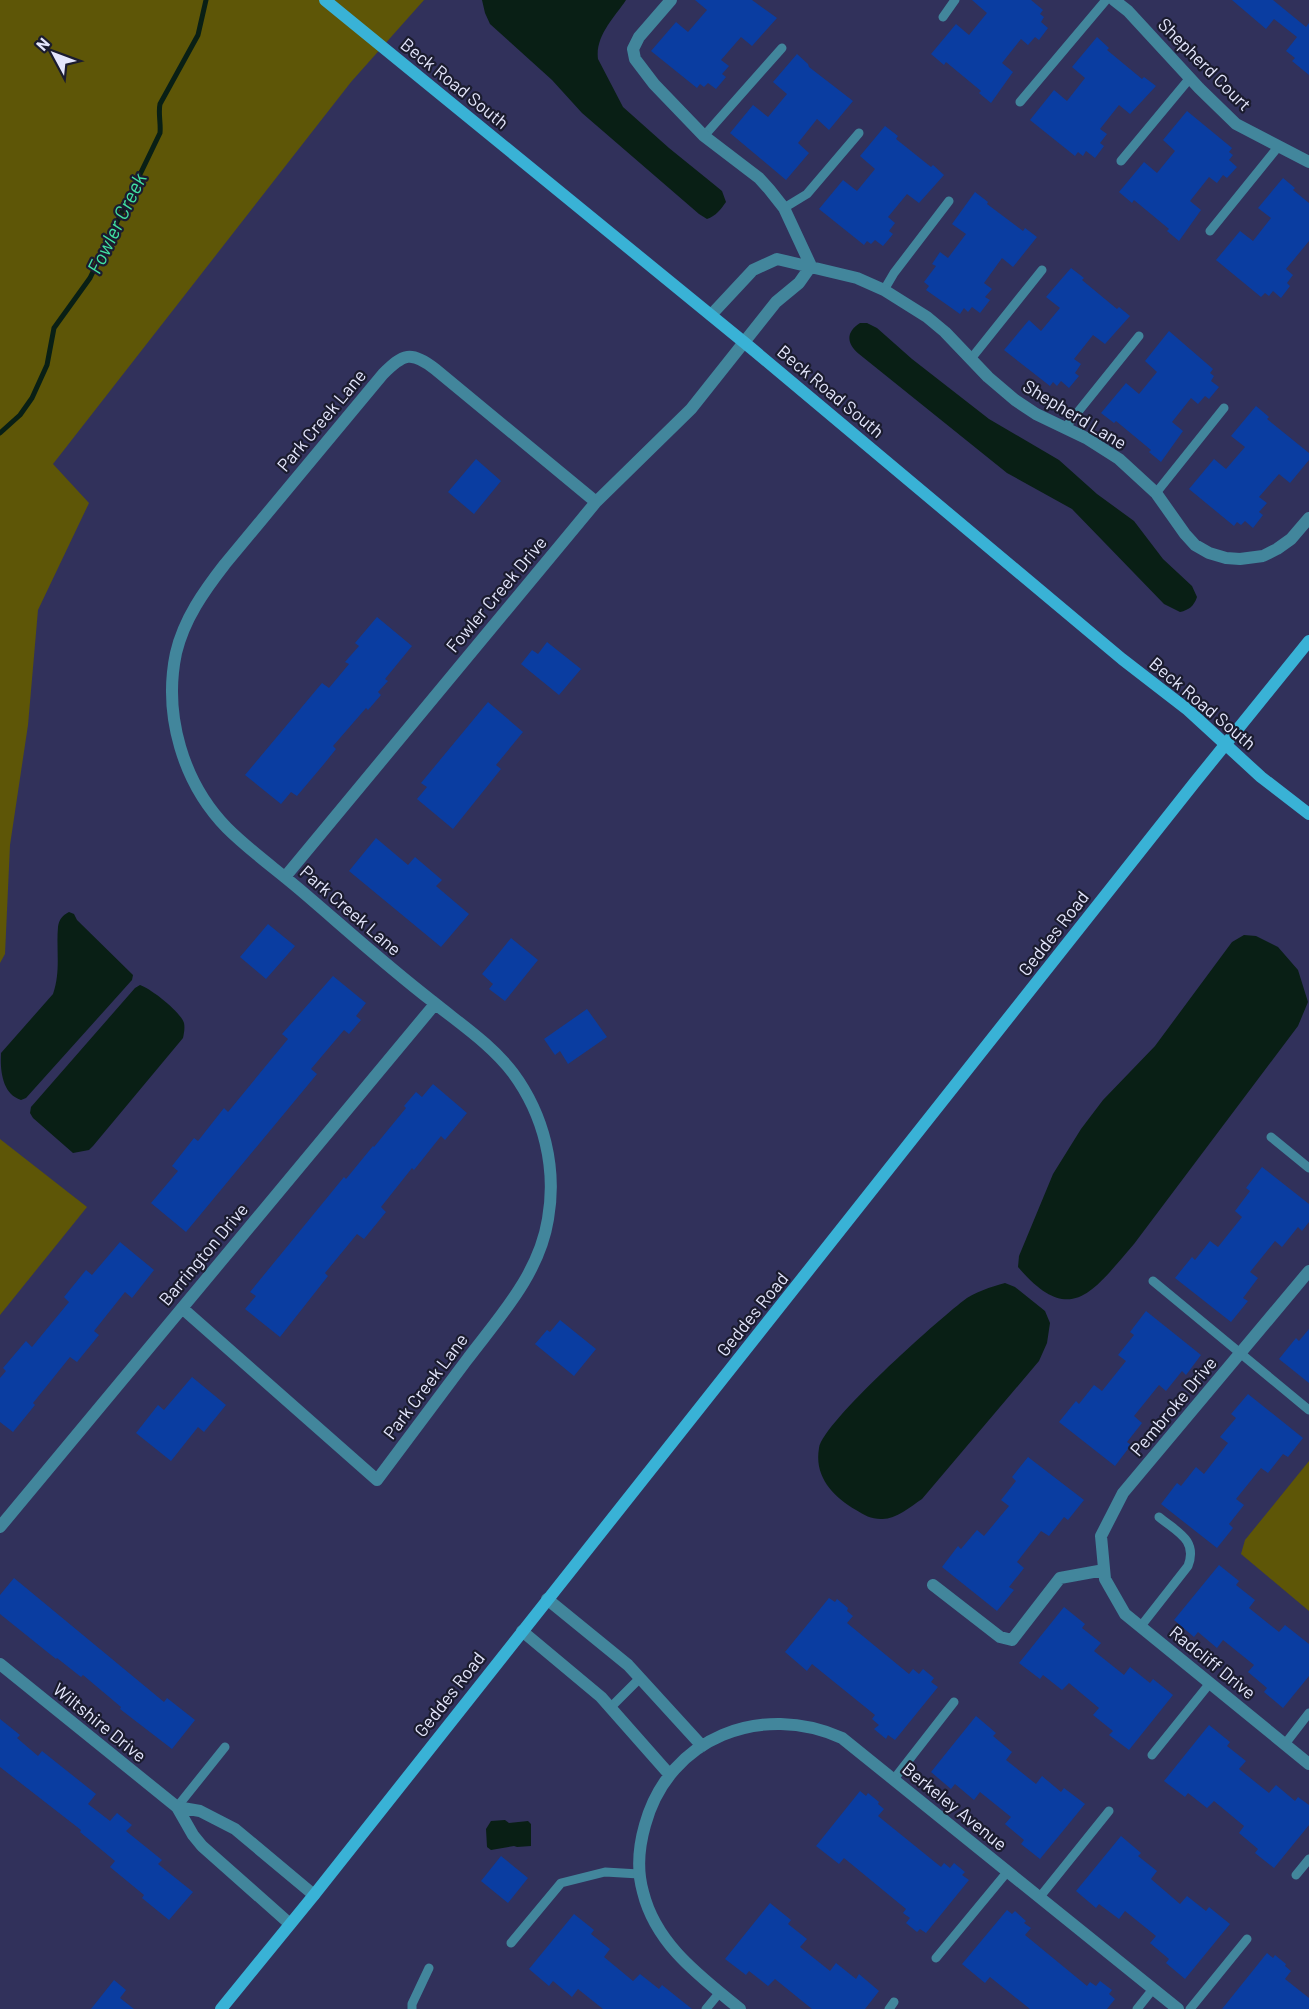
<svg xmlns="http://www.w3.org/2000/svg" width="1309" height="2009" font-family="Barlow,sans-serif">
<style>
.green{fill:#5e5607}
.water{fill:#091f15}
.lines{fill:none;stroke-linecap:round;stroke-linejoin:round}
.stream{stroke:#091f15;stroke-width:5}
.building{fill:#0a3da1}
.lane{stroke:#42869c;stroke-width:9}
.street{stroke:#42869c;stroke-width:12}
.secondary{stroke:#39b2d6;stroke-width:12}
.labels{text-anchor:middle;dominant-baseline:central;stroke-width:4.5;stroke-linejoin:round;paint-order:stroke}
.street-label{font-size:18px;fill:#e4e6fc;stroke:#1b1c2f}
.water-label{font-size:20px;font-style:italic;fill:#41e2a3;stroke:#1b1c2f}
</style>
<rect width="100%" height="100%" fill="#31315b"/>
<path class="green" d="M0 0H424L351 82 53 464 89 503 38 610 28 725 10 845 5 954 0 963Z
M0 1139 87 1207 0 1315Z
M1309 1461V1611L1241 1554 1245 1540Z"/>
<path class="water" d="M482 0H626C614 18 595 36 598 59L623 107 669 148 711 182 722 191 726 202C721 209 716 216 707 219L699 214 582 113 552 80 490 24 485 13Z
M860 323H867L877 328 912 359 989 419 1059 460 1097 494 1134 521 1163 559 1192 586 1197 597C1194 606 1189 610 1180 612L1164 604 1072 509 1007 473 859 354C846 343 846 332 860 323Z
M69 912 74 914 77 920 133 975 132 980 26 1098 21 1100C2 1094 0 1070 1 1053L53 994C61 971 56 950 58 927 59 919 63 915 69 912Z
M1244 935 1256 936 1278 947 1298 970 1308 1002 1298 1026 1134 1244C1093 1291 1071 1329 1018 1267L1019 1256 1053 1174 1081 1129 1103 1100 1155 1046 1232 942Z
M140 985C150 988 181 1012 184 1023 185 1028 184 1033 183 1038L93 1146 89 1150 73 1153 33 1118 30 1113 31 1107 135 988Z
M1005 1283 1015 1287 1045 1311 1050 1323 1047 1343 1039 1361 922 1499C910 1507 895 1520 881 1519 871 1519 864 1515 856 1510 833 1496 814 1477 819 1448 824 1421 937 1321 963 1301 974 1292 991 1287 1005 1283Z
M505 1820 509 1823 528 1821 531 1824V1846L517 1847 514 1846 491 1850 487 1847 486 1829 491 1821Z"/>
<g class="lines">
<path class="stream" d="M0 433 20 415 32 398 47 365 54 328 90 278 160 133C161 123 158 113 160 104L198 35 206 0"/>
</g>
<path class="building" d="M695 0H752L777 18 752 46 741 37 721 60 729 66 722 74 726 77 716 89 708 83 704 87 700 84 697 88 651 51 676 22 688 32 707 10Z
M972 0H1031L1043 10 1040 14 1044 17 1041 22 1048 28 1039 40 1035 37 1028 45 1021 39 1002 63 1013 72 991 103 979 93 981 91 946 62 944 65 931 54 956 24 969 35 987 13Z
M1232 0H1273L1306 27 1309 23V75L1292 61 1295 58 1286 51 1297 37 1274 19 1266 29Z
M1097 37 1109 48 1107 50 1142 79 1144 77 1156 86 1130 114 1119 105 1100 129 1107 134 1100 143 1104 146 1095 158 1086 151 1083 156 1078 152 1075 156 1030 120 1054 90 1067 101 1085 78 1072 67Z
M797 54 808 64 809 67 853 101 829 130 817 119 798 143 809 153 786 180 730 133 753 105 768 117 787 94 773 82Z
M1187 111 1232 148 1229 152 1233 155 1229 160 1237 167 1227 178 1223 175 1217 183 1209 177 1190 201 1201 210 1179 241 1167 231 1169 229 1134 200 1132 203 1119 192 1144 162 1157 173 1175 151 1163 140Z
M885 126 898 136 896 139 931 167 933 165 944 175 919 203 907 194 888 217 895 223 889 231 893 234 883 246 875 240 871 244 867 241 864 245 819 209 843 180 857 191 875 169 860 156Z
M1283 178 1295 188 1293 190 1309 203V241L1286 269 1293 275 1287 283 1290 286 1281 298 1273 291 1269 296 1265 293 1261 297 1216 260 1240 231 1253 241 1271 218 1258 208Z
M975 192 988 202 987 204 1023 231 1025 228 1037 237 1013 267 1002 258 984 283 992 289 985 297 990 300 980 313 972 307 968 312 964 308 960 314 926 290 929 286 924 282 936 266 932 264 940 252 948 258 966 234 952 224Z
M1071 268 1084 278 1082 280 1117 309 1119 307 1130 316 1105 344 1093 335 1074 359 1081 364 1075 373 1079 376 1069 388 1061 381 1057 386 1053 382 1050 386 1004 350 1029 320 1041 331 1060 308 1046 297Z
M1169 331 1213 369 1210 373 1214 376 1211 381 1219 387 1209 399 1205 396 1198 404 1191 398 1172 422 1183 431 1161 462 1149 452 1151 450 1116 421 1114 423 1101 413 1126 383 1139 394 1157 372 1145 361Z
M1256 406 1269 417 1267 419 1309 453V460L1290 483 1279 474 1259 497 1267 503 1259 512 1263 515 1253 528 1245 521 1241 525 1237 522 1234 526 1189 489 1214 459 1226 469 1245 447 1231 436Z
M476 459 501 481 474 514 448 492Z
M377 617 412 646 385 679 388 681 378 692 381 695 368 710 366 708 333 746 336 749 324 764 297 796 291 792 281 804 245 775 322 683 329 688 349 664 345 662 359 646 355 643Z
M547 642 581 669 559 695 521 664 532 650 538 654Z
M488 702 523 732 496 765 501 769 453 829 417 799 427 787 421 783Z
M376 838 408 865 415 857 442 880 436 886 469 914 441 947 349 871Z
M268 924 295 946 266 979 240 957Z
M511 938 538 960 505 1001 489 989 493 984 482 974Z
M333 976 366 1003 356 1016 361 1020 349 1034 344 1030 311 1069 317 1074 186 1232 151 1203 178 1171 172 1166 194 1138 198 1141 224 1108 228 1112 288 1039 282 1034Z
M587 1009 607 1037 568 1064 560 1051 555 1055 544 1039Z
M433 1084 467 1113 445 1140 441 1136 414 1170 412 1168 381 1207 386 1212 364 1239 357 1234 325 1273 328 1276 280 1337 245 1309 256 1296 250 1292 344 1177 346 1179 373 1146 374 1147 406 1108 404 1106 416 1092 422 1097Z
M1262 1167 1309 1204V1222L1302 1231 1298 1227 1282 1247 1275 1241 1250 1272 1258 1278 1243 1298 1248 1301 1231 1322 1175 1278 1192 1257 1195 1260 1210 1241 1218 1247 1242 1217 1235 1211 1250 1191 1246 1188Z
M120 1242 154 1270 132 1298 125 1292 94 1331 99 1335 77 1362 70 1357 33 1403 35 1405 13 1432 0 1422V1378L6 1371 3 1368 26 1341 32 1347 69 1302 64 1297 86 1270 92 1275Z
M1146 1311 1201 1355 1186 1375 1182 1371 1166 1391 1159 1385 1134 1416 1142 1423 1127 1442 1131 1445 1115 1466 1059 1422 1076 1401 1079 1404 1094 1385 1102 1391 1126 1361 1118 1355 1134 1335 1130 1332Z
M560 1320 596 1349 574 1376 535 1344 547 1330 550 1332Z
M1309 1329V1383L1279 1359 1296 1338 1299 1341Z
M192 1377 226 1405 204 1432 198 1427 171 1461 136 1433 158 1405 164 1410Z
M1248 1394 1303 1438 1288 1457 1283 1454 1268 1473 1261 1468 1236 1499 1244 1505 1229 1524 1233 1528 1217 1548 1161 1504 1177 1483 1181 1486 1196 1467 1204 1474 1228 1443 1220 1437 1236 1418 1231 1414Z
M1028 1457 1084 1500 1068 1520 1064 1517 1049 1536 1041 1531 1017 1562 1024 1568 1009 1587 1014 1590 997 1611 942 1567 958 1546 961 1549 977 1530 984 1536 1009 1506 1001 1500 1016 1481 1012 1477Z
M1219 1565 1239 1581 1236 1585 1255 1600 1249 1608 1279 1632 1285 1625 1309 1644V1676L1283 1708 1264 1692 1267 1688 1248 1672 1254 1665 1223 1640 1217 1648 1198 1632 1194 1637 1174 1620Z
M14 1578 164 1702 167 1698 195 1720 172 1749 120 1709 121 1707 83 1675 81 1677 57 1658 56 1659 0 1614V1595Z
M829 1598 835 1602 837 1599 848 1608 847 1611 853 1616 847 1623 909 1674 913 1669 919 1674 923 1669 934 1678 931 1682 938 1687 895 1740 888 1735 886 1739 874 1729 879 1725 872 1719 875 1715 812 1664 807 1671 785 1652Z
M1064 1607 1085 1624 1082 1628 1101 1643 1094 1651 1124 1675 1130 1667 1150 1683 1153 1679 1173 1695 1129 1750 1109 1735 1113 1731 1093 1715 1099 1708 1069 1683 1062 1690 1043 1675 1040 1679 1019 1663Z
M976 1716 996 1733 993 1736 1012 1752 1006 1760 1036 1784 1042 1776 1061 1792 1064 1788 1085 1804 1040 1859 1021 1844 1024 1840 1005 1824 1011 1817 980 1792 974 1800 955 1784 951 1789 931 1772Z
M0 1719 20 1735 17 1738 38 1756 42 1751 96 1794 88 1804 110 1821 117 1813 132 1825 126 1831 162 1860 158 1864 193 1892 169 1920 142 1898 144 1895 110 1867 115 1861 80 1832 81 1830 0 1767Z
M1209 1725 1230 1742 1227 1746 1246 1761 1239 1769 1269 1793 1276 1785 1295 1801 1298 1797 1309 1805V1825L1274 1868 1255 1853 1258 1849 1239 1833 1244 1826 1214 1801 1207 1808 1188 1793 1185 1797 1164 1781Z
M860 1791 866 1796 868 1793 879 1802 878 1804 884 1809 878 1816 941 1867 944 1863 950 1868 954 1863 965 1872 962 1875 969 1880 926 1933 920 1929 917 1932 906 1923 910 1918 903 1913 906 1909 844 1858 839 1864 816 1846Z
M1121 1836 1141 1853 1138 1856 1157 1871 1151 1879 1180 1904 1187 1896 1206 1911 1209 1907 1230 1924 1185 1979 1166 1963 1169 1959 1150 1943 1156 1936 1125 1911 1119 1919 1099 1904 1096 1908 1076 1891Z
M501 1856 528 1878 508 1903 481 1881Z
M770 1903 791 1920 788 1924 807 1939 800 1947 830 1971 836 1963 856 1979 859 1974 879 1991 865 2009H812L775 1979 768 1986 749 1971 746 1975 725 1959Z
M1007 1910 1012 1914 1015 1911 1026 1921 1024 1923 1031 1928 1025 1935 1087 1986 1090 1982 1096 1986 1100 1981 1112 1990 1109 1994 1115 1999 1107 2009H1030L990 1977 985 1983 962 1964Z
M574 1914 594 1930 591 1934 610 1949 604 1957 633 1981 640 1974 659 1989 662 1985 692 2009H603L578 1989 572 1997 553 1981 549 1986 529 1969Z
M1267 1953 1273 1958 1275 1955 1286 1964 1285 1966 1291 1971 1285 1979 1309 1998V2009H1222Z
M114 1980 126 1990 120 1998 134 2009H91Z"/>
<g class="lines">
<path class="lane" d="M943 17 955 0
M1020 102 1106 0
M704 136 782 48
M1121 161 1190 78
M784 208 807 194 859 133
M1210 231 1278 147
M884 290 894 273 949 201
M970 360 1042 270
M1065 428 1139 336
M1156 493 1224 408
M1271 1137 1309 1168
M1153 1281 1309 1410
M1141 1626 1188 1566C1198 1540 1177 1532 1159 1517
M611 1707 640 1678
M1285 1744 1309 1713
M1152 1755 1210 1683
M894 1779 954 1702
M177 1807 225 1747
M1296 1875 1309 1859
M1039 1898 1109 1811
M511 1943 561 1883 605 1872 639 1874
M936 1958 1008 1871
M412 2009V2004L429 1968
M706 2009 720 1992
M889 2009 894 2002
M1137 2009 1153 1989
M1190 2009 1247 1939"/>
<path class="street" d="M671 0 639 37 633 49 635 59 654 84 704 136 759 178 769 189 784 208 811 266
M1114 0 1128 11 1199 88 1236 124 1309 162
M711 315 753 270 777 259 857 278 884 290 927 317 945 332 988 377 1015 400 1036 414 1086 438 1119 459 1156 493 1185 534 1195 545 1209 553 1226 558 1240 559 1263 556 1277 549 1291 539 1309 518
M285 877 596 502 691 409 776 302 799 283 811 266
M1309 1271 1123 1493 1101 1536 1105 1579 1125 1614 1309 1764
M182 1308 377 1480C407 1440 436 1401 466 1361 499 1317 539 1275 548 1219 557 1168 544 1115 513 1073 491 1044 460 1024 432 1001 388 967 347 930 305 894 280 872 251 852 227 828 183 783 163 715 176 653 184 619 204 591 225 564L383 374C403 354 411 350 435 369L596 502
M0 1527 435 1004
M933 1585 1000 1637 1012 1640 1060 1578 1104 1570
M547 1599 628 1665 702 1746
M522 1631 601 1697 669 1774
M0 1664 177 1807
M290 1924 202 1846 193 1835 177 1807 200 1811 235 1829 314 1895
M740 2009C701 1977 656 1945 643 1892 637 1871 639 1846 645 1825 669 1737 762 1702 842 1738L1178 2009"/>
<path class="secondary" d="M325 0 751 348 1122 659 1188 710 1261 777 1309 814
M221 2009 314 1895 1195 782 1309 641"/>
</g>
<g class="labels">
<g class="street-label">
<text transform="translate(1205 64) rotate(45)">Shepherd Court</text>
<text transform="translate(455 83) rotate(39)">Beck Road South</text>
<text transform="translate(831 391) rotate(40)">Beck Road South</text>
<text transform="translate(1075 414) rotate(31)">Shepherd Lane</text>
<text transform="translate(321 420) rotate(-50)">Park Creek Lane</text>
<text transform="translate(496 594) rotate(-50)">Fowler Creek Drive</text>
<text transform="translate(1203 703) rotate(40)">Beck Road South</text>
<text transform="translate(351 910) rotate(41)">Park Creek Lane</text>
<text transform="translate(1053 933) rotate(-52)">Geddes Road</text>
<text transform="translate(203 1254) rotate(-50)">Barrington Drive</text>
<text transform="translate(752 1314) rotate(-51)">Geddes Road</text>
<text transform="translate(425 1386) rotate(-53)">Park Creek Lane</text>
<text transform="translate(1173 1406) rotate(-50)">Pembroke Drive</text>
<text transform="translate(1213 1662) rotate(39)">Radcliff Drive</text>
<text transform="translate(449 1694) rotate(-52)">Geddes Road</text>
<text transform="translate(100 1722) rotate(39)">Wiltshire Drive</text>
<text transform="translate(955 1806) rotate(39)">Berkeley Avenue</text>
</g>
<g class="water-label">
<text transform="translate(116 223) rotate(-64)">Fowler Creek</text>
</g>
</g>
<g transform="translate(54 54) rotate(311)" stroke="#1b1c2f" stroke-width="4.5" paint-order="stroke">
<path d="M0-4.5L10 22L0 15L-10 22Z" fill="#e4e6fc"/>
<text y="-9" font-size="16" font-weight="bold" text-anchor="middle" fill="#e4e6fc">N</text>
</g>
</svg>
